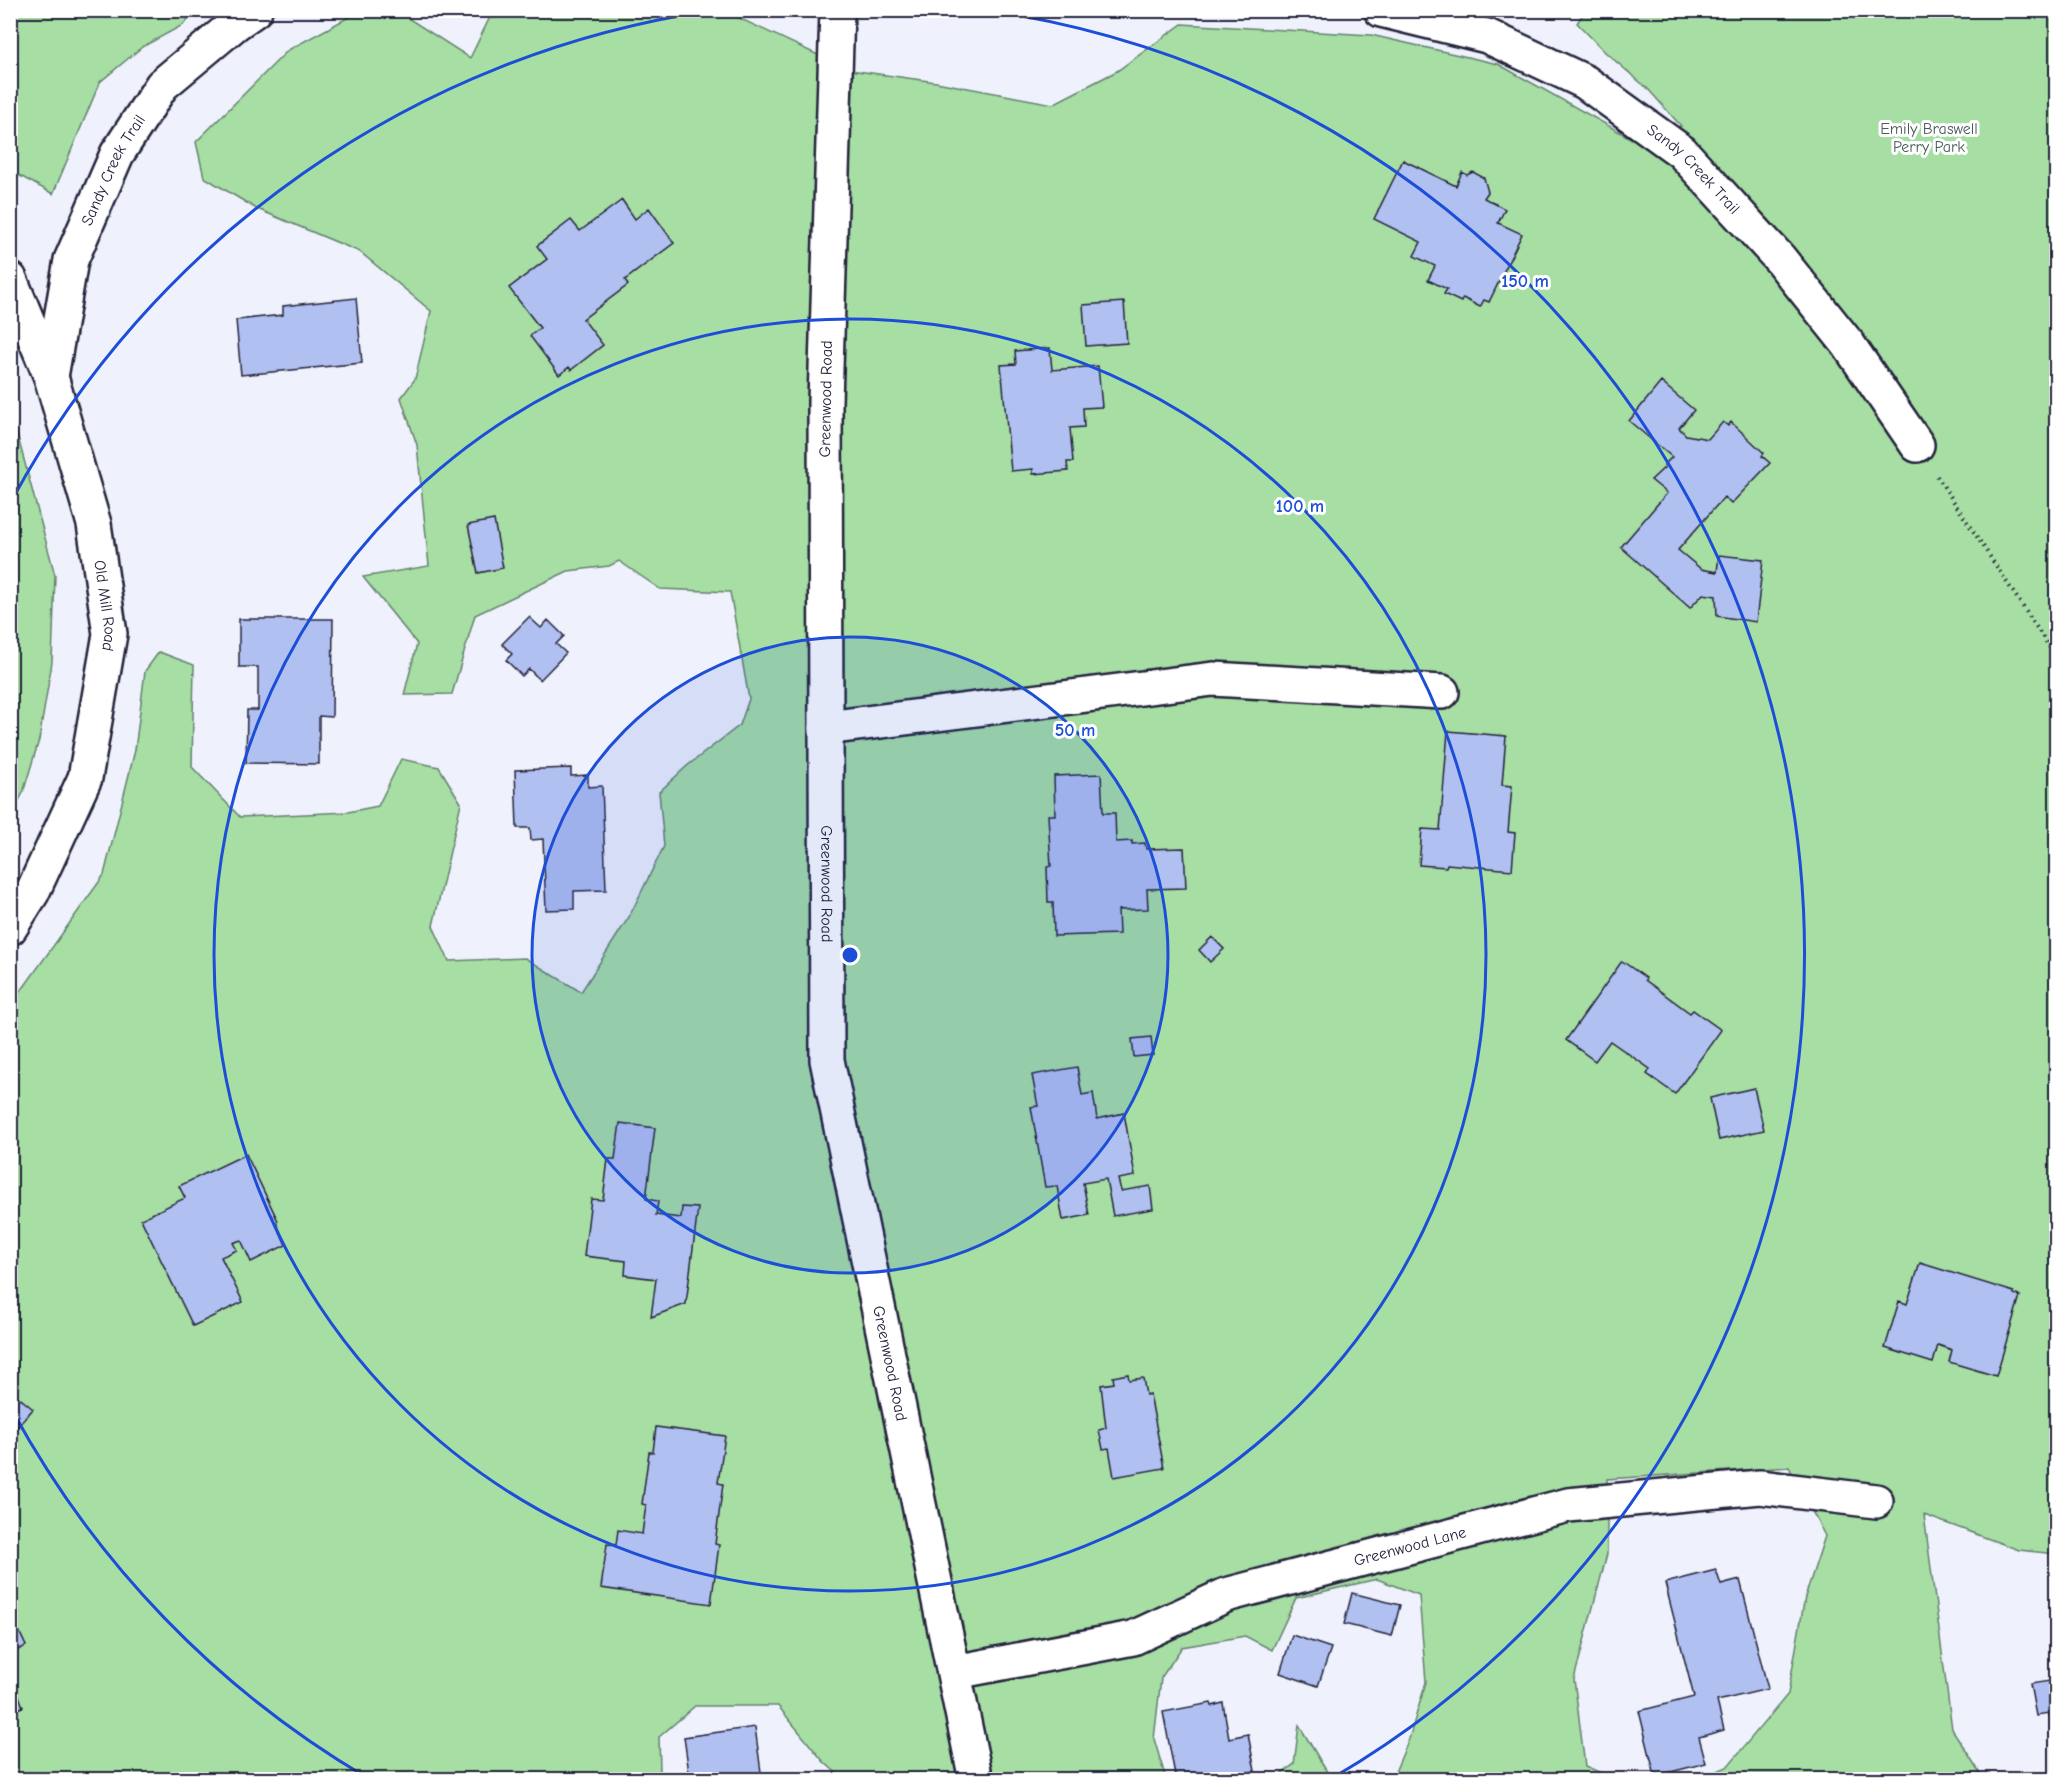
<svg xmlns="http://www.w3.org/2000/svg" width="2067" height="1790" font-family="'Comic Neue',sans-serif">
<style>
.green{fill:#a6dea3;stroke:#64806f;stroke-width:1.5}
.building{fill:#b0c0f0;stroke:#22223b;stroke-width:1.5}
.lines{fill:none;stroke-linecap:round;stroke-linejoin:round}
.minor-casing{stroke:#22223b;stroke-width:38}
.path{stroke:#22223b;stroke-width:4;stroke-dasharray:1.5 4.5;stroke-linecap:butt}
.minor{stroke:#fff;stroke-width:33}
.ring{fill:none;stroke:#1d4ed8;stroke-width:3}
.labels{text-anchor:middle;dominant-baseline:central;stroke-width:6;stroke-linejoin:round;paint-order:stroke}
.park-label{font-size:16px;fill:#4a5a5a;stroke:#fff}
.street-label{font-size:16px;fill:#22223b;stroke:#fff}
.centre{fill:#1d4ed8;stroke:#fff;stroke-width:3}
.ring-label{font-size:18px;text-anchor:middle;font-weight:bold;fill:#1d4ed8;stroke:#fff;stroke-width:6;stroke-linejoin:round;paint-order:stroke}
</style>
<rect width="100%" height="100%" fill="#eff2fc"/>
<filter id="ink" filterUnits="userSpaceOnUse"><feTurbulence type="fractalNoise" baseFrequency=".0167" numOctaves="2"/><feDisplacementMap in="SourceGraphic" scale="12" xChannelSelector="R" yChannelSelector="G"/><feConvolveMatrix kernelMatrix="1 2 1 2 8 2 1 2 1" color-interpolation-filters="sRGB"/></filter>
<g filter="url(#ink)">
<path class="green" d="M10 11H195L183 25 142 47 100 82 53 194 11 171Z
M360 11H397L470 58 493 11H724L850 70 936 82 1053 104 1117 71 1182 24 1371 35 1498 64 1632 139 1681 126 1648 89 1605 52 1577 23 1585 11H2056V1554L2019 1550 1924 1515 1952 1729 1984 1779H1990H1698L1727 1767 1788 1694 1805 1597 1825 1536 1789 1467 1607 1479V1554L1574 1679 1585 1766 1615 1779H1392L1409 1739 1426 1682 1419 1595 1377 1579 1296 1598 1272 1650 1245 1636 1182 1647 1161 1678 1154 1739 1166 1779H843L823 1761 778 1706H695L659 1737 660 1770 647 1779H11L10 999 24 987 104 875 135 750 145 671 159 652 194 665 192 767 240 817 348 812 378 806 401 759 439 767 461 803 433 926 449 961 525 958 581 992 629 917 664 846 659 792 687 766 740 725 749 699 730 592 660 589 619 561 609 566 568 571 475 615 452 694 404 695 417 644 363 577 429 566 417 445 401 398 415 379 431 311 360 252 255 208 204 177 196 142 288 50Z
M11 417 13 419 55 575 52 662 39 740 23 793 11 815Z
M1299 1725 1330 1777V1779H1276L1294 1764Z"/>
<path class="building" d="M1403 160 1456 186 1462 172 1467 175 1473 172 1484 178 1488 192 1484 198 1505 209 1498 223 1522 234 1489 302 1484 300 1480 307 1463 298 1461 302 1444 294 1447 289 1428 280 1435 266 1414 256 1421 242 1374 219Z
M622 200 635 219 649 208 674 243 625 280 628 285 583 319 603 345 571 370 569 367 559 375 530 336 540 328 509 288 547 259 537 246 571 220 580 231Z
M356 298 362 363 241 375 236 320 283 315V306Z
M1124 302 1127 343 1086 346 1083 305Z
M1050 348 1052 370 1098 366 1102 407 1083 408 1084 427 1070 428 1073 462H1067L1068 471 1033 474V469L1011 471 1001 365 1016 364 1015 351Z
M1661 382 1694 410 1679 428 1686 435 1708 439 1723 422 1728 426 1731 422 1764 453 1762 456 1770 463 1731 504 1724 497 1678 550 1701 569 1717 572 1719 555 1763 560 1756 622 1717 616 1716 596 1703 594 1690 608 1621 547 1667 493 1651 480 1666 466 1664 465 1672 457 1629 421Z
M494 520 503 568 478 573 468 525Z
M529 617 541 628 548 620 564 636 556 644 566 653 540 680 529 669 522 676 506 660 512 654 502 644Z
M239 619H333L332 717 319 716V764L246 763 247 710H258V667H239Z
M1448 731 1506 736 1502 785 1512 786 1508 832 1515 833 1512 870 1447 864 1446 867 1419 865 1422 829 1440 830Z
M571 768V776L588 775V787L602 786 606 890 574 891V909L546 910 543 839 531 840 530 828H517L515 770Z
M1101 774 1103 813H1115L1116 842 1132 841V844L1145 843 1146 849 1184 848 1186 888 1147 889 1148 909 1118 910 1119 934 1054 936 1053 902H1048L1047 867 1051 866 1048 815H1055L1054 776Z
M1212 937 1224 949 1210 962 1199 950Z
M1622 961 1646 978 1645 980 1690 1013 1693 1010 1721 1030 1675 1094 1647 1074 1650 1069 1610 1041 1595 1061 1566 1040Z
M1151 1037 1153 1055 1134 1057 1132 1039Z
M1077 1067 1082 1095 1093 1093 1097 1119 1124 1113 1135 1176 1118 1179 1121 1191 1150 1186 1153 1209 1113 1216 1106 1179 1083 1183 1089 1215 1063 1220 1057 1186 1045 1187 1031 1107 1038 1106 1032 1075Z
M1754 1088 1764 1130 1719 1140 1710 1098Z
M620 1123 655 1128 646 1199 658 1201 656 1215 681 1218 682 1207 698 1208 686 1304 651 1317 656 1279 625 1275 626 1261 584 1256 591 1199 603 1200 608 1159H615Z
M246 1154 278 1221 276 1222 286 1245 251 1262 241 1240 233 1243 237 1250 221 1257 243 1302 193 1326 141 1219 185 1198 179 1186Z
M1920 1263 2014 1292V1294L2020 1296 1996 1376 1949 1362 1952 1350 1938 1345 1933 1363 1885 1348 1899 1301 1907 1304Z
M1128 1374 1129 1380 1143 1378 1146 1395 1150 1394 1164 1468 1114 1477 1109 1448 1103 1449 1099 1430 1106 1428 1101 1385 1114 1383 1113 1377Z
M10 1390 33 1409 10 1435Z
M656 1427 725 1436 718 1483 723 1484 715 1544 719 1545 711 1604 601 1588 607 1544 616 1545 618 1530 642 1534 646 1505 642 1504 649 1452H653Z
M1716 1570 1721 1585 1740 1580 1768 1689 1717 1701 1724 1730 1699 1737 1706 1763 1655 1776 1639 1711 1694 1697 1665 1583Z
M1352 1593 1400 1605 1392 1636 1344 1624Z
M16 1625 26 1646 10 1654V1627Z
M1292 1635 1331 1648 1318 1686 1280 1673Z
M2056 1680V1754L2049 1714 2036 1716 2030 1684Z
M18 1693 23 1707 10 1711V1695Z
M1211 1703 1212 1706 1223 1703 1229 1738 1248 1734 1255 1771 1224 1777 1225 1780H1176L1163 1712Z
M755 1727 762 1780H690L684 1737Z"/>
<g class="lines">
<g class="minor-casing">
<g id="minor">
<path id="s1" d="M837 10 825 402 827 1060 976 1780"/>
<path id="s2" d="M1381 10 1487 36 1585 82 1682 152 1780 259 1848 344 1917 445"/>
<path id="s3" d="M10 279 51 377 94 524 110 634 85 778 32 893 10 928"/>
<path id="s4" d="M51 377 71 260 117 154 162 85 235 24 255 10"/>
<path d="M826 728 1213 679 1442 692"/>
<path id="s5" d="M955 1672 1133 1638 1226 1595 1568 1505 1760 1487 1876 1501"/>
</g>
</g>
<path class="path" d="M1937 476 2056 657"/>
<use href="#minor" class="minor"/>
</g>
</g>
<circle cx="850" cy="955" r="318" fill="#1d4ed8" fill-opacity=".12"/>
<g class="ring">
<circle cx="850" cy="955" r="318"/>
<circle cx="850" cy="955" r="636"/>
<path d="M366 1777A954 954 0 0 1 12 1410M12 500A954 954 0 0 1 709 11M991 11A954 954 0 0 1 1334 1777"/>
</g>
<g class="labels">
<g class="park-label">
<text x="1929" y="129">Emily Braswell<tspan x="1929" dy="18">Perry Park</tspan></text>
</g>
<g class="street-label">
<text stroke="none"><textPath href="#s2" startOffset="357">Sandy Creek Trail</textPath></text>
<text stroke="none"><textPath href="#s4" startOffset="218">Sandy Creek Trail</textPath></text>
<text transform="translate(826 399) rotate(-89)">Greenwood Road</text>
<text stroke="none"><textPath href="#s3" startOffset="342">Old Mill Road</textPath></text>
<text stroke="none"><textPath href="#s1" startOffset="874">Greenwood Road</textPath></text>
<text stroke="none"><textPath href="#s1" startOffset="1360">Greenwood Road</textPath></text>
<text stroke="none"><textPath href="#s5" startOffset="474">Greenwood Lane</textPath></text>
</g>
</g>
<circle cx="850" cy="955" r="9" class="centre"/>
<g class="ring-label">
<text x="1525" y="287">150 m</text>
<text x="1300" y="512">100 m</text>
<text x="1075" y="736">50 m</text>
</g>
<rect width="2067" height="1790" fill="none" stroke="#fff" stroke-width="36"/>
<rect x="18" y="18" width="2031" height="1754" fill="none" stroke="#22223b" stroke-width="2" filter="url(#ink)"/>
</svg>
